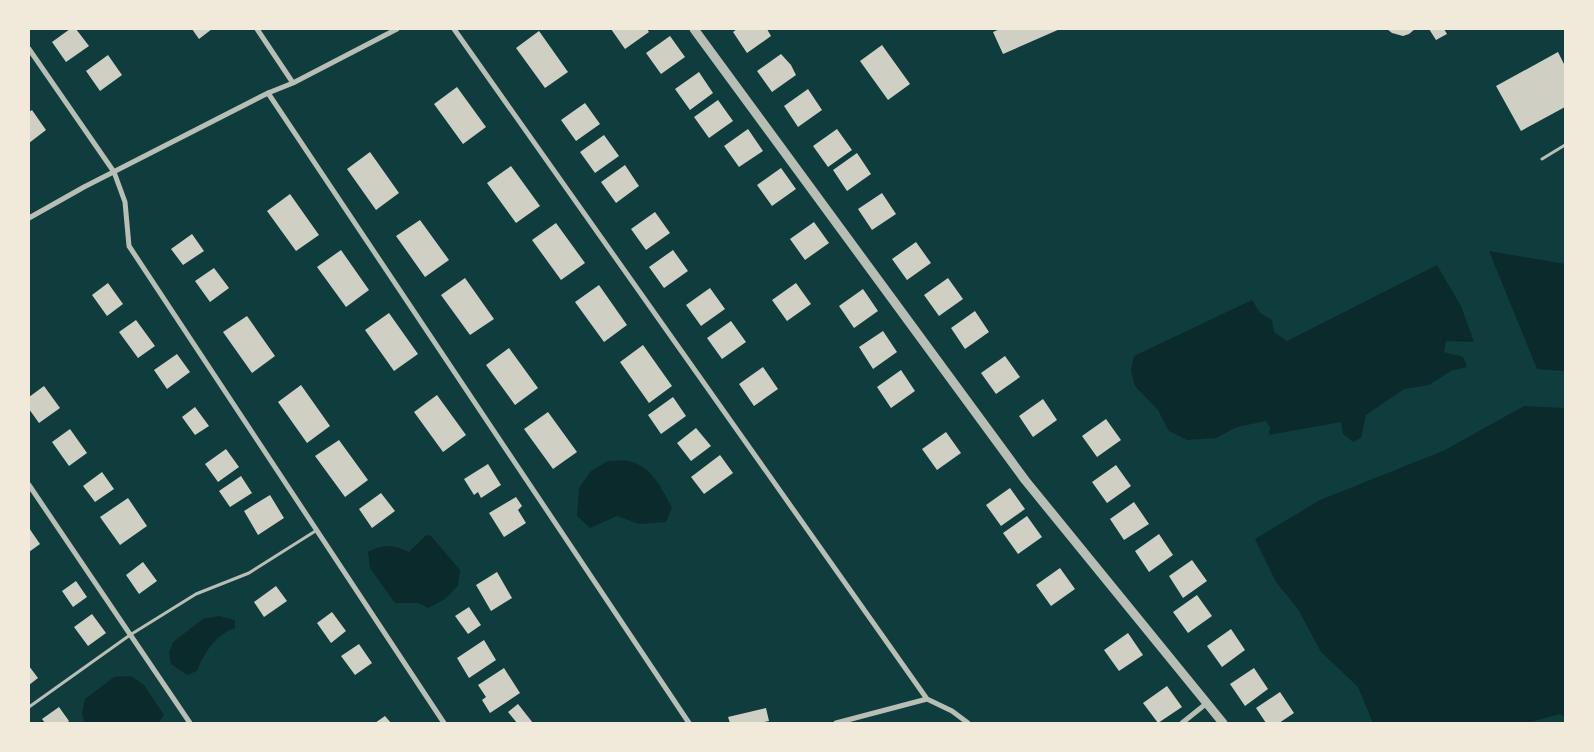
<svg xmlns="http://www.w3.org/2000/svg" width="1594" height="752" font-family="Raleway,sans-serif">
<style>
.water{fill:#0a2a2b}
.building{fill:#cfcfc3}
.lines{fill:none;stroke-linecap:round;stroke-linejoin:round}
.service{stroke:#b8beb3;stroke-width:3}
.minor{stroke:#b8beb3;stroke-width:5}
.tertiary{stroke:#b8beb3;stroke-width:9}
</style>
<rect width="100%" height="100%" fill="#0f3d3e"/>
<path class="water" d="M1489 251 1565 264V371L1537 369Z
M1437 265 1461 306 1474 342 1446 341 1444 352 1463 357 1467 367 1451 371 1429 385 1404 389 1366 415 1361 438 1353 442 1343 434 1341 422 1269 435 1270 427 1266 421 1237 427 1216 438 1187 440 1169 431 1158 410 1135 386 1131 370 1134 356 1252 300 1260 313 1272 320 1274 332 1287 341Z
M1524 406 1565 408V717L1560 714 1527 723H1373L1358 687 1321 652 1298 609 1276 582 1255 539 1320 500 1445 450Z
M608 461C614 461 621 460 628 461 651 465 662 489 672 508L666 522 639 524 617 516 590 528 577 516 579 488 591 471Z
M426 535 431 536 460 570 458 586 445 599 428 608 418 603H395L370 568 368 552C384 544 393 545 409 552Z
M219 616 235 620V628C216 634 204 653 197 671L187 675 171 664 169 653 173 642 203 619Z
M131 676 144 685 164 715 158 723H85L82 714 85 699 114 677Z"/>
<path class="building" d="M70 29H76L89 46 66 62 52 42Z
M192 29H212L199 39Z
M611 29H647L649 32 625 49Z
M737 29H767L771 36 747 53 733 32Z
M1000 29H1060L1003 54 993 32Z
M1387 29H1415L1409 34 1403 36 1392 33Z
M1429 29H1444L1447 34 1436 40Z
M539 31 568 72 545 88 516 48Z
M670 36 685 57 661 74 646 53Z
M882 45 910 84 888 100 860 61Z
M1558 52 1565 66V107L1521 131 1496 86Z
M781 54 791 65 796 75 772 92 757 71Z
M108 55 122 75 100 91 86 71Z
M699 72 713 93 690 110 675 89Z
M457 87 486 127 463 144 434 104Z
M808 89 822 110 798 127 784 106Z
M718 100 733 121 709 138 694 117Z
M585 103 600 124 576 141 561 120Z
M32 110 46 130 29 143V112Z
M748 129 763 151 739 167 724 146Z
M837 129 852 150 828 167 813 146Z
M604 135 619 156 595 173 580 152Z
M370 152 399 193 376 210 347 169Z
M857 153 871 174 847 191 833 170Z
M625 165 639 186 616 203 601 182Z
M511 166 540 206 516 223 487 183Z
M781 168 796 189 772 206 757 185Z
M882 193 896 214 872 230 858 209Z
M290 194 319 235 296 251 267 211Z
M655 212 670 233 646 250 631 229Z
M420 220 449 260 425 277 396 236Z
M814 222 829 243 805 260 790 239Z
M556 223 585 263 561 280 532 240Z
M192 234 204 251 183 265 171 249Z
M916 242 931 263 907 280 892 259Z
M341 250 369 290 346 307 317 267Z
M673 250 688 271 664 288 649 267Z
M214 268 229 288 210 302 195 281Z
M465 278 494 319 470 335 441 295Z
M948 278 963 299 939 316 924 295Z
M108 283 123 304 107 316 92 295Z
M796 283 811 304 787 321 772 300Z
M599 285 627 325 604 342 575 302Z
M710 288 725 309 701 326 686 305Z
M863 289 878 311 854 328 839 306Z
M975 311 989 332 965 349 951 328Z
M389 313 418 354 394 371 365 330Z
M247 316 275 356 252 373 223 332Z
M136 320 155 346 138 358 119 332Z
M731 321 746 342 722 359 707 338Z
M883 331 897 352 873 369 859 347Z
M643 345 672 386 649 403 620 362Z
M509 348 538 388 515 405 486 365Z
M177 354 190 372 167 389 154 370Z
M1005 356 1020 377 996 394 981 373Z
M763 367 778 389 754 406 739 384Z
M901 370 915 391 891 408 877 387Z
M301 385 330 426 307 443 278 402Z
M44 386 60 408 39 423 29 409V397Z
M437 395 466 435 443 452 414 412Z
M673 397 686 416 661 434 648 415Z
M1043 399 1057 420 1033 437 1019 416Z
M195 407 209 426 195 435 182 417Z
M548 412 577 452 553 469 524 429Z
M1106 419 1121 440 1097 457 1082 436Z
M696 428 711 446 691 461 677 443Z
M70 429 87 453 69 466 52 442Z
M946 432 961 453 937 470 922 449Z
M339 440 368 480 345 497 315 456Z
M226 449 239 467 218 482 205 464Z
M720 455 733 473 704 494 691 477Z
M488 464 501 485 481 498 478 492 474 495 464 479Z
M1116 465 1131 486 1107 503 1092 482Z
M102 472 114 489 95 502 83 486Z
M241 476 252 493 230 507 219 491Z
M1010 488 1025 509 1001 526 986 505Z
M381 493 395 511 372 528 359 509Z
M270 495 284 518 258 535 244 511Z
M516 497 522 506 518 510 526 523 504 537 489 513Z
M128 498 147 526 120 545 100 517Z
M1134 502 1149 524 1124 540 1110 519Z
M1027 516 1042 537 1018 554 1003 533Z
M29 528 40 544 29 552Z
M1159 534 1173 555 1149 572 1135 551Z
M1192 560 1207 581 1183 598 1169 576Z
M143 562 157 581 139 594 126 575Z
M1060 568 1075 589 1051 606 1036 585Z
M497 572 512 598 491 611 476 585Z
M76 581 87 597 73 607 62 591Z
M276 586 287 601 264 617 254 602Z
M1197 595 1212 616 1188 633 1173 612Z
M469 607 481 625 468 634 455 616Z
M332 612 346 631 331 643 317 623Z
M92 614 106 633 88 646 74 627Z
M1231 629 1245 650 1222 667 1207 646Z
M1128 633 1143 655 1119 671 1104 650Z
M484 640 496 660 469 678 457 658Z
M359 644 372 663 355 675 341 656Z
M29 666 38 678 29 685Z
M504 668 520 693 490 713 482 700 486 697 478 685Z
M1254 668 1268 689 1245 706 1230 684Z
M1167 686 1182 707 1158 723 1143 703Z
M1280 692 1294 713 1279 723H1266L1256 708Z
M518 704 533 723H517L508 712Z
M59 707 69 721 67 723H45L42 719Z
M766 708 769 721 760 723H730L728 717Z
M385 716 391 723H375Z"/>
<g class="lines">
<path class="service" d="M1542 159 1565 145
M29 707 130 635 196 594 249 573 317 530"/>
<path class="minor" d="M257 29 293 83
M454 29 927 699
M29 49 114 172 125 202 129 246 444 723
M268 93 689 723
M29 218 84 187 268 93 293 83 397 29
M29 485 190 723
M836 723 927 699 952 711 968 723
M1182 723 1207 703"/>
<path class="tertiary" d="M694 29 1025 480 1223 723"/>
</g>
<rect width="1594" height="752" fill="none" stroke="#f1e9da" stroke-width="60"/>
</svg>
